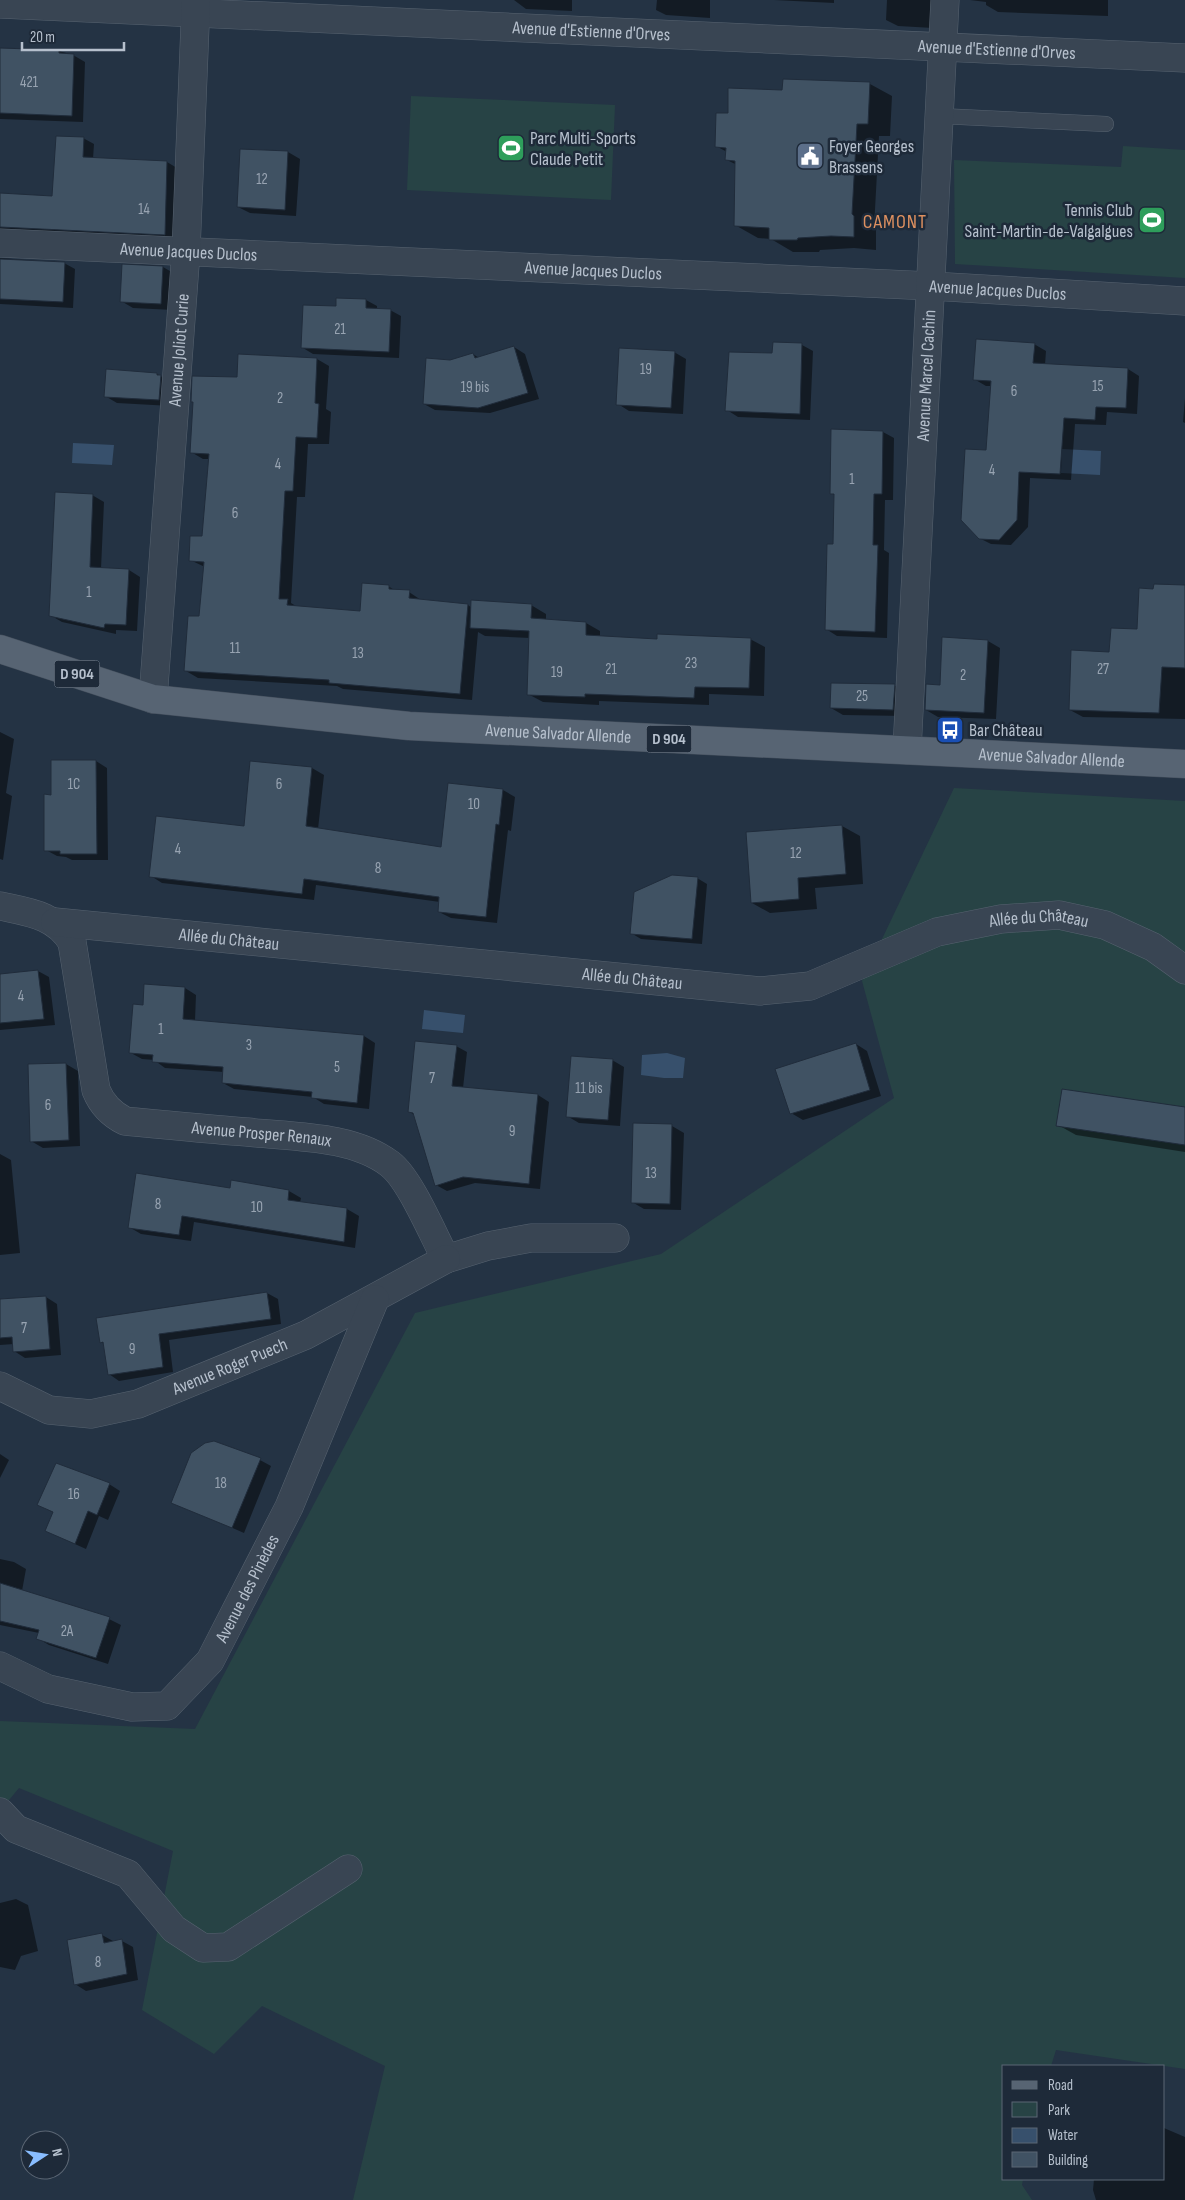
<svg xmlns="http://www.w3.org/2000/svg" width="1185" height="2200" font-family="'Sofia Sans Condensed',sans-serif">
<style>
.green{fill:#274345}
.water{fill:#37506c}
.shadow{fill:#0007}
.building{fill:#405263;stroke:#202c3b}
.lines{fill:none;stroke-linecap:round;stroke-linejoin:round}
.lane-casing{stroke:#576370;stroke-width:16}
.street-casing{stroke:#576370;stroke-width:29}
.primary-casing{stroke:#434e5c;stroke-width:29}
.lane{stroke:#394553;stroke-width:15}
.street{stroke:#394553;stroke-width:28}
.primary{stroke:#576473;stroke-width:28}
.labels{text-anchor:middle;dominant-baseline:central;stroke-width:5;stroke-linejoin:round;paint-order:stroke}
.number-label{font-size:15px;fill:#98a4b2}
.shield{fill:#1e2a39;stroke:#8893a1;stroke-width:1}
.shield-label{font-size:16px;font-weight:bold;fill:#b6c0cd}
.street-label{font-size:18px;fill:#b6c0cd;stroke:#1e2a39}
.poi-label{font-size:18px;fill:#b6c0cd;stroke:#1e2a39;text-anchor:start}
.quarter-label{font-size:20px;letter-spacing:1px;fill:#de9060;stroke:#1e2a39}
</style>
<rect width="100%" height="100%" fill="#243344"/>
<path class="green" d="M411 96 615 105 611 200 407 190Z
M1123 146 1185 150V278L955 264 954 160 1121 167Z
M954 788 1185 801V2069L1056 2050 1051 2066H1004V2179H1023L1022 2185 1032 2200H353L385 2066 262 2006 214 2054 142 2010 173 1851 19 1788 0 1811V1721L195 1729 415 1313 661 1254 894 1098 862 981Z"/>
<path class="water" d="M73 443 114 445 112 465 72 463Z
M1062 449 1101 451 1100 475 1061 473Z
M424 1010 465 1015 463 1033 422 1029Z
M667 1053 685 1058 683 1078H664L641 1075 642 1055Z"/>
<path class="shadow" d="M514 0H572V11L526 9Z
M657 0H710V18L666 15 656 10Z
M774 0H834V3Z
M887 0H944L933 28 898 26 886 20Z
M970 0H1108V16L998 12 986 5V2Z
M0 50 59 51 73 55 85 62 83 122 0 119Z
M870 84 892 96 890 136H879L874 228 876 230V250L854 248 820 250 819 252H793L771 239 758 238 735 225 737 165 727 160V152L716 146 729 115 784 91Z
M83 138 94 144 93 159 167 162 177 168 175 240 0 238V194L53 197Z
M288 152 300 159 296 216 250 213 238 207Z
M0 258 64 263 75 269 73 308 0 304Z
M163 267 175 274 173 310 133 308 121 301Z
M337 299 366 300 377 306V310H390L401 316 399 358 313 354 303 348 337 308Z
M1034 344 1046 351 1045 365 1128 369 1139 376 1137 414 1107 412 1106 425 1075 424 1071 480 1030 478 1028 527 1011 545 991 544 979 538 992 386H986L974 379Z
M802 345 813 351 810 420 738 417 727 410 773 355Z
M514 347 525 354 539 399 490 413 435 410 424 404 450 361 473 354 479 358Z
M674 352 686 359 683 414 629 411 618 404Z
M239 355 317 359 329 366 326 409 331 412 329 444H308L305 497H297L291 603 299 608 361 612 388 586 396 591 409 592 421 600 468 605 472 608 531 605 546 614V620L586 623 600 631V637L658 640 750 639 765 647 764 696 709 694V705L599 701V705L543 702 528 694 530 638 485 636 478 632 472 700 343 689 337 686 198 678 186 671 200 617 205 567 190 560 203 537 210 459H203L191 452 238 378Z
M157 374 173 383 171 406 117 403 105 396Z
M1185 398V423L1183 422Z
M883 432 894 438 893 500H885L884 550 889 553 887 638 837 636 826 629 834 545 835 495 831 493Z
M92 495 104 502 101 569 129 570 140 577 137 631 116 630V634L62 622 50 615Z
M1185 586V719L1083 717 1070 710 1111 653 1138 630 1154 591Z
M988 641 1000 648 996 719 938 717 926 710 941 686Z
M894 685 906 692 905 716 843 715 831 708Z
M0 732 14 739 6 793 12 796 3 860 0 859Z
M52 761H96L107 768 108 860H72L66 857 57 856 46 850 52 796Z
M312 768 324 775 318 829 442 848 503 790 515 797 511 831 508 830 497 923 451 918 439 912 440 902 316 885 314 900 162 883 151 876 245 828Z
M842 826 860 836 863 884 815 888 817 909 770 913 752 903Z
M697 878 707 884 702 944 641 939 631 933Z
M38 971 49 977 55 1025 0 1030V975Z
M185 988 196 995 195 1021 364 1036 375 1043 369 1109 324 1104 313 1097 234 1089 223 1083 224 1072 165 1068 154 1060 142 1059 131 1053 144 1006Z
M856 1044 867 1051 881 1096 803 1120 791 1113Z
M456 1046 467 1052 463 1088 538 1095 549 1102 540 1189 475 1183 447 1191 436 1185 414 1115 409 1111Z
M612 1060 624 1067 620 1126 579 1123 567 1116Z
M66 1064 78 1071 80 1146 43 1148 31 1141Z
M1185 1108V1152L1076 1135 1058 1125Z
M672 1126 684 1133 681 1210 644 1209 632 1202Z
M0 1154 11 1160 20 1253 0 1255Z
M232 1182 289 1191 301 1198 300 1203 347 1209 359 1216 355 1248 194 1222 191 1241 141 1234 129 1227 231 1189Z
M267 1293 278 1299 281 1324 169 1340 173 1372 119 1381 109 1374 104 1344 101 1342Z
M46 1297 57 1304 61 1355 25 1358 14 1351V1344L0 1345V1300Z
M0 1454 9 1460 0 1478Z
M260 1460 271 1466 244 1533 173 1502Z
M109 1484 120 1491 108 1520 99 1516 86 1549 57 1536 54 1513 39 1505Z
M0 1559 14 1562 26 1569 22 1591 109 1619 121 1625 108 1664 49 1645 37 1638 39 1633 0 1625Z
M16 1899 28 1905 38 1951 21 1956 15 1970 0 1967V1903Z
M102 1935 113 1941H122L133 1947 138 1980 86 1991 75 1984Z
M1164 2128 1185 2137V2200H1096L1093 2190 1094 2179H1164Z"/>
<path class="building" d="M0 48 59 50V53L74 54 72 116 0 113Z
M783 79 870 82 868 124H857L852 214 854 216V237L831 236 798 238 797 240H769V228L734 226 735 161 725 160 726 148 715 147 716 113H728V88L782 90Z
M56 136 84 137 83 157 167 161 165 235 0 227V193L52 196Z
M240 149 288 151 285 210 237 207Z
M0 259 65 262 63 302 0 299Z
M122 264 163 266 161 304 120 302Z
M336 298 366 299V308L391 309 389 352 301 348 303 305 336 306Z
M976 339 1035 343 1033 363 1128 368 1126 408 1096 407 1095 420 1064 418 1060 474 1019 472 1017 520 999 540 979 539 961 520 965 449 986 450 991 381 973 380Z
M773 342 802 343 800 414 725 411 729 352 772 353Z
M514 346 528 393 478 408 423 404 426 358 450 360 473 353 475 358Z
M619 348 675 351 671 408 616 405Z
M238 354 317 358 315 403 319 404 317 438 296 437 293 491H285L279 599H288L287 605 360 611 362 583 389 585V589L410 590 409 598 468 604 460 694 329 683V680L184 671 188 616H199L204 562 189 561 190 536H202L209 454 190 453 193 402H191L192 376 237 377Z
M106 369 157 373V375H161L159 400 104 397Z
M831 429 883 431 882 494H874L873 545H878L875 632 825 630 827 544H833L834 494H830Z
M55 492 93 494 90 567 129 569 126 625 105 624 104 628 49 616Z
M1154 584 1185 585V668L1162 667 1159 713 1069 710 1071 650 1109 652 1111 628 1137 629 1139 588 1153 589Z
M471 600 532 604 531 618 586 622V635L657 639V634L751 638 749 688 695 687 694 698 585 694V697L527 695 529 631 470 628Z
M942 637 988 640 984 713 925 710 926 684 940 685Z
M831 683 895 684 893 710 830 708Z
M51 760H96L97 854H60V851H44V794L51 795Z
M250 761 312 767 306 826 441 847 448 783 503 789 499 825 496 824 486 917 438 912 439 897 304 879 302 894 149 877 156 816 244 826Z
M842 825 846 874 798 878 799 899 751 903 746 832Z
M672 875 698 877 692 939 630 934 634 892Z
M38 970 44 1019 0 1023V974Z
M144 984 185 987 183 1019 364 1035 357 1103 311 1098 312 1092 222 1083 223 1067 152 1062 153 1055 129 1053 133 1004 143 1005Z
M415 1041 457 1045 452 1086 538 1094 529 1184 463 1177 435 1186 413 1113 408 1112Z
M856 1043 870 1090 790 1114 775 1069Z
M571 1056 613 1059 608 1120 566 1117Z
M66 1063 69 1140 30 1142 28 1064Z
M1062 1089 1185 1107V1145L1056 1126Z
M633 1123 672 1124 670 1204 631 1203Z
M136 1173 230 1188 231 1180 289 1190 288 1200 347 1208 344 1242 182 1216 179 1235 128 1228Z
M267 1292 271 1319 159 1334 163 1367 108 1375 103 1342 100 1343 96 1318Z
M46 1296 50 1349 13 1352 12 1337 0 1338V1299Z
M214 1441 261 1458 232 1528 171 1503 191 1453 205 1443Z
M56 1463 110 1483 97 1515 88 1511 75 1544 45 1531 53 1512 37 1505Z
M0 1583 110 1617 96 1658 36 1639 39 1630 0 1621Z
M102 1933 104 1943 122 1939 127 1974 74 1985 67 1940Z"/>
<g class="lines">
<g class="lane-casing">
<path id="lane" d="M940 116 1106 124"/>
</g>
<g class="street-casing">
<g id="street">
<path id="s1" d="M0 4 1185 58"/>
<path id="s2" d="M0 243 931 286 1185 301"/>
<path id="s3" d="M153 699 186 251 196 0"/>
<path id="s4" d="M907 750 945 0"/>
<path id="s5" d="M0 906C28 912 56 915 72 942L96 1090C102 1105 111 1114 125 1121 166 1125 206 1129 247 1132 292 1137 352 1135 390 1164 410 1179 433 1235 446 1259L488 1246 531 1238H615"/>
<path id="s6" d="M55 922 760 991 810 986 937 932 1001 919 1059 915 1105 925 1153 947 1185 970"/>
<path id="s7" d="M0 1386 49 1410 91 1414 138 1404 306 1335 446 1259"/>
<path id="s8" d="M0 1666 48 1689 132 1707 167 1706 210 1661 289 1507 375 1299"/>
<path d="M0 1812 16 1829 128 1874 174 1929 203 1948 228 1947 348 1869"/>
</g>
</g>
<g class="primary-casing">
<g id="primary">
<path id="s9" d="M0 649 153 699 409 726 1185 764"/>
</g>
</g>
<use href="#lane" class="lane"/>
<use href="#street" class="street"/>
<use href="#primary" class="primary"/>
</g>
<defs>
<g id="stadium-square" transform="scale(1.4375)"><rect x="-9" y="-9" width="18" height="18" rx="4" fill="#2e9e5b" stroke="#1e2a39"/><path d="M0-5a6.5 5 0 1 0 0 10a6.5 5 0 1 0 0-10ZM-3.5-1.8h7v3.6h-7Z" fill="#fff"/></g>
<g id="civic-square" transform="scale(1.4375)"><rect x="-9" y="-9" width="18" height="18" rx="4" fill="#5c6f8a" stroke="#1e2a39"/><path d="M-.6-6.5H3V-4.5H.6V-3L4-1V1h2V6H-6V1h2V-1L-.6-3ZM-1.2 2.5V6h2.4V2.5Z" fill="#fff"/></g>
<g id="bus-square" transform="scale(1.4375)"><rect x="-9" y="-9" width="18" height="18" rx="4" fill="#1a4fb4" stroke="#1e2a39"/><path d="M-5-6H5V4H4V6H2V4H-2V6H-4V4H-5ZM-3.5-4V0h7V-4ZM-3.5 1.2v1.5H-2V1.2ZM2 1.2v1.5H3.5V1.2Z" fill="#fff"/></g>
</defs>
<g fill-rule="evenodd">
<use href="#stadium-square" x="511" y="148"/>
<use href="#civic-square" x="810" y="156"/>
<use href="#stadium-square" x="1152" y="220"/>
<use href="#bus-square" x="950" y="730"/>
</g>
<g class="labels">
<g class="number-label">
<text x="29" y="82">421</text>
<text x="262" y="179">12</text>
<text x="144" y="209">14</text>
<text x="340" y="329">21</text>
<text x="646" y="369">19</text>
<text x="1098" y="386">15</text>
<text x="475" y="387">19 bis</text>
<text x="1014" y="391">6</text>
<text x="280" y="398">2</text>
<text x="278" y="464">4</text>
<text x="992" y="470">4</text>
<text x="852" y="479">1</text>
<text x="235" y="513">6</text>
<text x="89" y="592">1</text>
<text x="235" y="648">11</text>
<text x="358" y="653">13</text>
<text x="691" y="663">23</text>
<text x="611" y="669">21</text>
<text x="1103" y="669">27</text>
<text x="557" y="672">19</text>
<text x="963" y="675">2</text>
<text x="862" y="696">25</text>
<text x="74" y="784">1C</text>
<text x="279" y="784">6</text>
<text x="474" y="804">10</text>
<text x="178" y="849">4</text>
<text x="796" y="853">12</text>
<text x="378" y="868">8</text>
<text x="21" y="996">4</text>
<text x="161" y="1029">1</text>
<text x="249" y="1045">3</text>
<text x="337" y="1067">5</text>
<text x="432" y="1078">7</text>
<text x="589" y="1088">11 bis</text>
<text x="48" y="1105">6</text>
<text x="512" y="1131">9</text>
<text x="651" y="1173">13</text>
<text x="158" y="1204">8</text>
<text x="257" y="1207">10</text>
<text x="24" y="1328">7</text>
<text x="132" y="1349">9</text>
<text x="221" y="1483">18</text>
<text x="74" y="1494">16</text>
<text x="67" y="1631">2A</text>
<text x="98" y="1962">8</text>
</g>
<g class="shield">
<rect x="54.5" y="660.5" width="45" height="27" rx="4"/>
<rect x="646.5" y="725.5" width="45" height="27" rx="4"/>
</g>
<g class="shield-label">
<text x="77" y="674">D 904</text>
<text x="669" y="739">D 904</text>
</g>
<g class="street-label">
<text stroke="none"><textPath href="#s1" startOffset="592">Avenue d'Estienne d'Orves</textPath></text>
<text stroke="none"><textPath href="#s1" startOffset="998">Avenue d'Estienne d'Orves</textPath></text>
<text stroke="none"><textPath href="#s2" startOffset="189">Avenue Jacques Duclos</textPath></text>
<text stroke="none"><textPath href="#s2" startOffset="594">Avenue Jacques Duclos</textPath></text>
<text stroke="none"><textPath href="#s2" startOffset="999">Avenue Jacques Duclos</textPath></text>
<text stroke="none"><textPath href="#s3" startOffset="350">Avenue Joliot Curie</textPath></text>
<text stroke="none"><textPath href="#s4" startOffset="375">Avenue Marcel Cachin</textPath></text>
<text stroke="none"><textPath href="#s9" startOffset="568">Avenue Salvador Allende</textPath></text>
<text stroke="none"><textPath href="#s9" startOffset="1062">Avenue Salvador Allende</textPath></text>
<text stroke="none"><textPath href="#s6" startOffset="1000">Allée du Château</textPath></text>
<text stroke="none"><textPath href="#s6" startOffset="175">Allée du Château</textPath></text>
<text stroke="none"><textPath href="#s6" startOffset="580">Allée du Château</textPath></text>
<text stroke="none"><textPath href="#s5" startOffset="414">Avenue Prosper Renaux</textPath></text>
<text stroke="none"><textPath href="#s7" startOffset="244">Avenue Roger Puech</textPath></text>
<text stroke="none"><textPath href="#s8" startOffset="318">Avenue des Pinèdes</textPath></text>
</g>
<g class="poi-label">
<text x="530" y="138">Parc Multi-Sports<tspan x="530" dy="21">Claude Petit</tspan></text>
<text x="829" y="146">Foyer Georges<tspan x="829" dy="21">Brassens</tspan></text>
<text x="1133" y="210" text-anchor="end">Tennis Club<tspan x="1133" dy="21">Saint-Martin-de-Valgalgues</tspan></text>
<text x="969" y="730">Bar Château</text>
</g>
<g class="quarter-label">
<text x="895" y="222">CAMONT</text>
</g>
</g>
<rect x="1002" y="2065" width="162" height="115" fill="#1e2a39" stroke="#5b6674"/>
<rect x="1012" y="2081" width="25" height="8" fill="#576473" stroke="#5b6674"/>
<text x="1048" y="2090" font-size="15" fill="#b6c0cd">Road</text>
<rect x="1012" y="2102" width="25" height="15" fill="#274345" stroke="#5b6674"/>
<text x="1048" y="2115" font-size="15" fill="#b6c0cd">Park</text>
<rect x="1012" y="2128" width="25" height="15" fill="#37506c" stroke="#5b6674"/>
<text x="1048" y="2140" font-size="15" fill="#b6c0cd">Water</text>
<rect x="1012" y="2152" width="25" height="15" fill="#405263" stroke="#5b6674"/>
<text x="1048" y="2165" font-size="15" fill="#b6c0cd">Building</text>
<g transform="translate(45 2155) rotate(78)"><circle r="24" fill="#1e2a39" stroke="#5b6674"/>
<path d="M0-4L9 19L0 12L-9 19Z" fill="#89bdff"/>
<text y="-8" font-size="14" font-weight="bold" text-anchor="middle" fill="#b6c0cd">N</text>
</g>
<path d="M22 42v8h102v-8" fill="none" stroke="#b6c0cd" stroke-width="2.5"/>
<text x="30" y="42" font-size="15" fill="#b6c0cd" stroke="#1e2a39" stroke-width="4" paint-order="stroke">20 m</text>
</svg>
